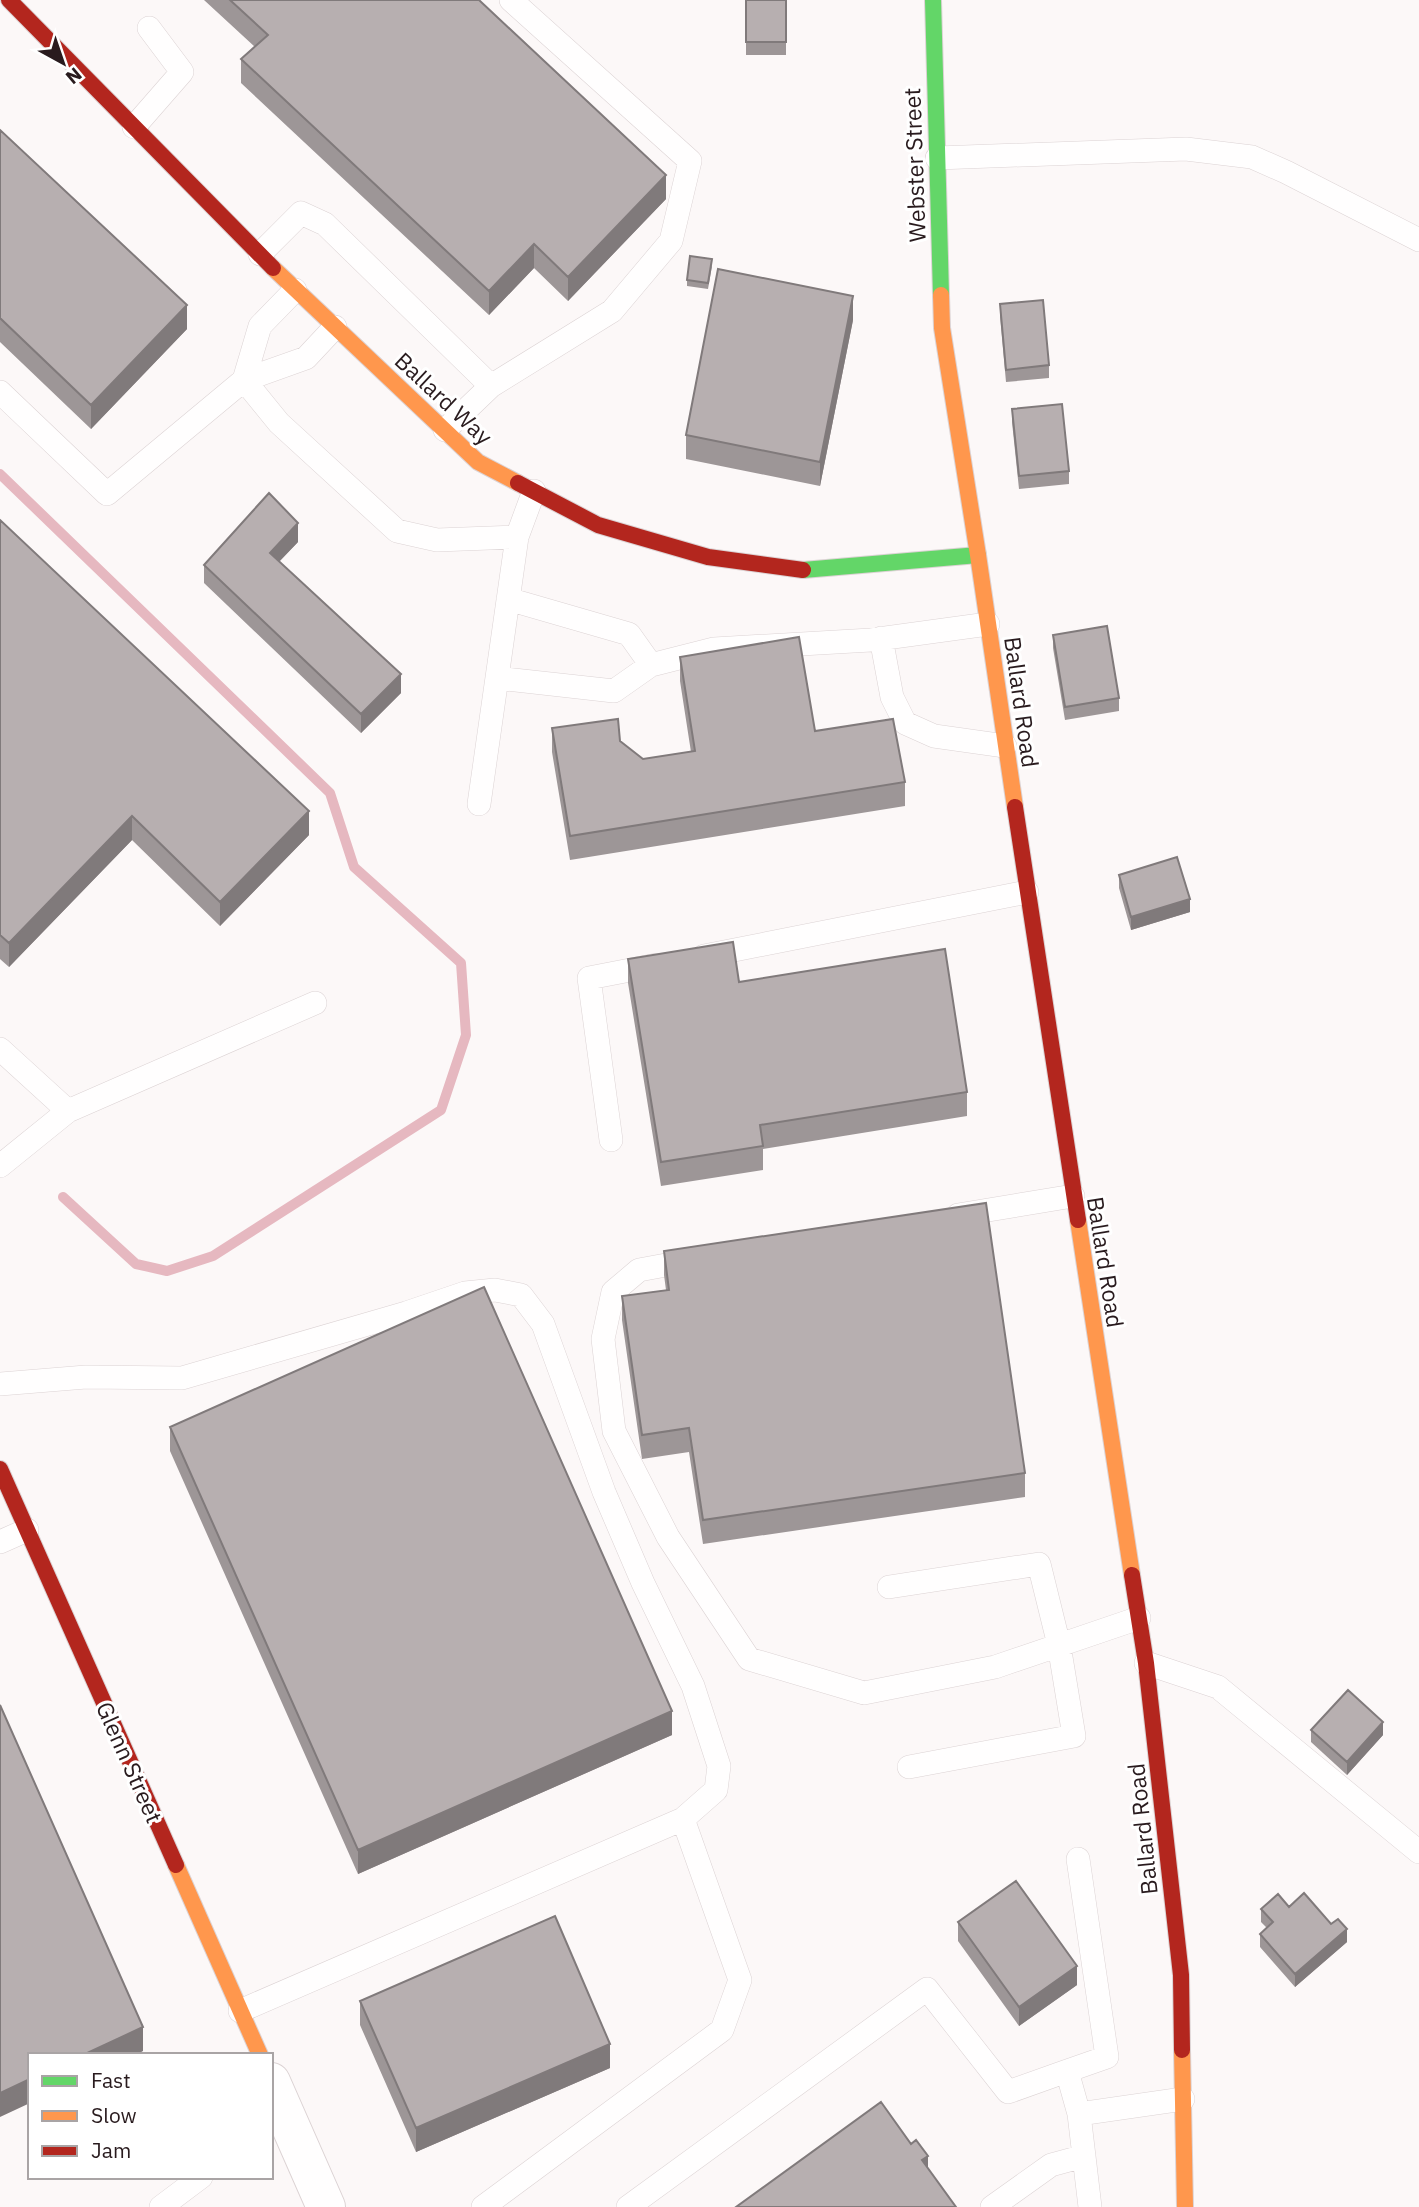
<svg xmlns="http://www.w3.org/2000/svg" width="1419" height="2207" font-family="'IBM Plex Sans',sans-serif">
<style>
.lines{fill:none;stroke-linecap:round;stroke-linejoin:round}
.stream{stroke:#e6b8c0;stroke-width:10}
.lane-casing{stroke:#dcd3d4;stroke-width:24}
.street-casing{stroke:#dcd3d4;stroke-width:40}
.fast-casing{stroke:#dcd3d4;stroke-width:18}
.slow-casing{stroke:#dcd3d4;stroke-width:18}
.jam-casing{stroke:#dcd3d4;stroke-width:18}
.lane{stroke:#fffefe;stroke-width:23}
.street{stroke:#fffefe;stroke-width:38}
.fast{stroke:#63d668;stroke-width:16}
.slow{stroke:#ff974d;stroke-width:16}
.jam{stroke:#b3261e;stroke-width:16}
.wall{fill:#9d9697}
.shaded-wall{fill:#807a7b}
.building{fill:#b7afb0;stroke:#807a7b;stroke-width:2}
.labels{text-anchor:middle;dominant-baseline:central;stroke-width:6;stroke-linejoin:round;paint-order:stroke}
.street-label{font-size:23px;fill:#291b1e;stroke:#fff}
</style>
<rect width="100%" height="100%" fill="#fcf8f8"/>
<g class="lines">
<path class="stream" d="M0 474 330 793 354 867 461 963 466 1035 441 1110 213 1256 167 1271 136 1264 63 1197"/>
<g class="lane-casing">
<path id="lane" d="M134 127 182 72 149 28
M937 158 1186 149 1252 157 1286 172 1419 240
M260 254 301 213 325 224 491 386
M244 380 279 423 397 531 437 540 517 537 534 491
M244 380 260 326 295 290
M0 392 107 494 244 380 306 358 335 327
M445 430 491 386 612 311 671 241 690 161 511 0
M881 638 892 697 905 723 934 736 1005 746
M651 665 714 649 871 640 988 624
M497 678 614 691 651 665 629 634 508 599
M479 804 517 537
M704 956 1027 892
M0 1049 68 1111 0 1166
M68 1111 315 1003
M611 1140 589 978 656 965
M958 1215 1073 1196
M693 1260 639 1270 613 1292 603 1339 614 1431 668 1537 749 1659 864 1693 995 1667 1139 1618
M0 1384 86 1377 182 1378 406 1313 465 1293 495 1290 521 1295 543 1324 604 1492 643 1583 693 1686 719 1766 716 1790 683 1819 240 2011
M0 1542 27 1530
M889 1587 1039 1564 1059 1645 1074 1736 909 1767
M1146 1663 1218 1687 1419 1852
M1067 2071 1107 2057 1078 1859
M161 2207 201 2177
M483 2207 722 2030 740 1980 683 1819
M628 2207 927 1989 1008 2092 1067 2071 1079 2114
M992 2207 1051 2165 1084 2156
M1090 2207 1079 2114 1183 2099"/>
</g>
<g class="street-casing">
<path id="street" d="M271 2082 326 2207"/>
</g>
<g class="fast-casing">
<path id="fast" d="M933 0 941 295
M803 570 978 555"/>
</g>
<g class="slow-casing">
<path id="slow" d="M273 268 478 462 518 483
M941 295 942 328 978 555 1015 807
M1078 1220 1132 1575
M176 1865 260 2055
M1182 2050 1185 2207"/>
</g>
<g class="jam-casing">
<path id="jam" d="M9 0 273 268
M518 483 598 525 708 557 803 570
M1015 807 1078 1220
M0 1469 176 1865
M1132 1575 1146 1663 1181 1975 1182 2050"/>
</g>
<use href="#lane" class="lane"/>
<use href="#street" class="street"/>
<use href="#fast" class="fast"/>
<use href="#slow" class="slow"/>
<use href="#jam" class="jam"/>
</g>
<path class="wall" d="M204 0H479L666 199 568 301 534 268 489 315 241 83V59L255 47Z
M746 0H786V55H746Z
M0 130 187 329 91 429 0 342Z
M712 266 708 289 687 286V280Z
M1000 304 1049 365V378L1006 382 1000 316Z
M853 320 820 486 686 459V435Z
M1012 409 1069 471V484L1019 489 1012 422Z
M0 520 309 835 220 926 132 840 9 967 0 959Z
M298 542 279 562 401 693 361 733 204 583V565Z
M1053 635 1119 698V711L1065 720 1053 648Z
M680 657 905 782V806L570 860 552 752V728L620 741 643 759 691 752 680 681Z
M1119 875 1190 912 1131 930 1119 888Z
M628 959 739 982 967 1092V1116L763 1149V1170L661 1186 628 983Z
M664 1251 1025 1473V1497L703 1544 689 1452 642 1459 622 1320V1296L666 1290 664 1275Z
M170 1427 672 1735 358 1874 170 1451Z
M1311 1730 1383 1735 1347 1775 1311 1742Z
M1289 1907 1347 1942 1295 1987 1260 1947V1934L1267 1928 1261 1922V1909Z
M958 1922 1077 1985 1019 2026 958 1941Z
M360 2001 610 2068 416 2152 360 2025Z"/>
<path class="shaded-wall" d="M666 175V199L568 301V277Z
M534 244V268L489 315V291Z
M853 296V320L820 486V462Z
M187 305V329L91 429V405Z
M298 523V542L270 571V553Z
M401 674V693L361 733V714Z
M309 811V835L220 926V902Z
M132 816V840L9 967V943Z
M1190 899V912L1131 930V917Z
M672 1711V1735L358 1874V1850Z
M1383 1722V1735L1347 1775V1762Z
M1347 1929V1942L1295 1987V1974Z
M1077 1966V1985L1019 2026V2007Z
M143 2027V2051L136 2055H83Z
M610 2044V2068L416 2152V2128Z
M30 2079V2103L0 2117V2093Z
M928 2156V2180L922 2160Z"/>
<path class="building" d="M230 0H479L666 175 568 277 534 244 489 291 241 59 268 35Z
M746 0H786V42H746Z
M0 130 187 305 91 405 0 318Z
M690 256 712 259 708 283 687 280Z
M718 269 853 296 820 462 686 435Z
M1043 300 1049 365 1006 370 1000 304Z
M1062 404 1069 471 1019 476 1012 409Z
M269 493 298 523 270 553 401 674 361 714 204 565Z
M0 520 309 811 220 902 132 816 9 943 0 935Z
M1107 626 1119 698 1065 707 1053 635Z
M799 637 815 731 893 719 905 782 570 836 552 728 618 719 620 741 643 759 695 751 680 657Z
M1177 857 1190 899 1131 917 1119 875Z
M733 942 739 982 945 949 967 1092 760 1125 763 1146 661 1162 628 959Z
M986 1203 1025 1473 703 1520 689 1428 642 1435 622 1296 669 1290 664 1251Z
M484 1287 672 1711 358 1850 170 1427Z
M1348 1690 1383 1722 1347 1762 1311 1730Z
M0 1705 143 2027 83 2055H30V2079L0 2093Z
M1016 1881 1077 1966 1019 2007 958 1922Z
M1304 1893 1331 1924 1338 1919 1347 1929 1295 1974 1260 1934 1273 1922 1261 1909 1278 1894 1289 1907Z
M555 1916 610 2044 416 2128 360 2001Z
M881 2102 911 2144 916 2140 928 2156 922 2160 956 2207H736Z"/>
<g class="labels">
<g class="street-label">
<text transform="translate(914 165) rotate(-92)">Webster Street</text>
<text transform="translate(444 398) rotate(43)">Ballard Way</text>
<text transform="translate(1022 702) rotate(82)">Ballard Road</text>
<text transform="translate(1106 1262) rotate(81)">Ballard Road</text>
<text transform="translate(130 1762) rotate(66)">Glenn Street</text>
<text transform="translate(1142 1829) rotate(-96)">Ballard Road</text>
</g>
</g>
<rect x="28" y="2053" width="245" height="126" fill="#ffffff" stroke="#a9a4a5" stroke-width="2"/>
<rect x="42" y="2076" width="35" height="10" fill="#63d668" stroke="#a9a4a5" stroke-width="2"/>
<text x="91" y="2088" font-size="21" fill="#291b1e">Fast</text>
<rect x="42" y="2111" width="35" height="10" fill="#ff974d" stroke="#a9a4a5" stroke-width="2"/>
<text x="91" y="2123" font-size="21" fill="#291b1e">Slow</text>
<rect x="42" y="2146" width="35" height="10" fill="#b3261e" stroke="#a9a4a5" stroke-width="2"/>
<text x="91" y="2158" font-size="21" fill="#291b1e">Jam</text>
<g transform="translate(63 63) rotate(140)" stroke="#ffffff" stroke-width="5" paint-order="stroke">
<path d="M0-5L12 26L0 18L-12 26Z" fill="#291b1e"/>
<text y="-10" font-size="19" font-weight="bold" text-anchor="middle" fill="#291b1e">N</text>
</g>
</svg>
